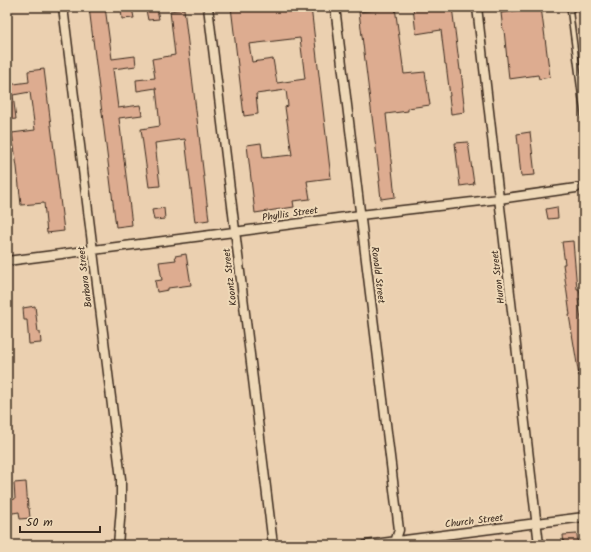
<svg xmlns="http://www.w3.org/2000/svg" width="591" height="552" font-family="Kalam,sans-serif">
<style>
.building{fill:#ddac90;stroke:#3b2a1e;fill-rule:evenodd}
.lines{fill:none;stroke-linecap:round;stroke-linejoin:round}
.lane-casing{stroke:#3b2a1e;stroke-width:7}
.street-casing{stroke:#3b2a1e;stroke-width:11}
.lane{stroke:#eed8b7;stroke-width:4}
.street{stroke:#eed8b7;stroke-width:8}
.labels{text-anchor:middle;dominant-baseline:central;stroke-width:4;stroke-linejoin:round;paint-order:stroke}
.street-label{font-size:10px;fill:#3b2a1e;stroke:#eed8b7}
</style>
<rect width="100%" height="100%" fill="#ebd0b0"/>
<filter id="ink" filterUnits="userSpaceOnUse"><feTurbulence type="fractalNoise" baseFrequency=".025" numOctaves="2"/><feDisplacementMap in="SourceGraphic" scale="8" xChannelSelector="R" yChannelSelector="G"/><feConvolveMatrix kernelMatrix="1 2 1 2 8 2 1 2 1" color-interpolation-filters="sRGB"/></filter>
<g filter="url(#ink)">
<path class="building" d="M89 7H105L112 59 135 56 136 66 113 69 118 108 140 105 142 115 119 118 132 225 116 227Z
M231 7H245L246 10 271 7H311L331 178 307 181 310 199 293 201 294 207 255 213 247 145 261 143 263 158 292 155 285 107 288 106 286 90 256 94 258 114 244 116ZM300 38 305 79 277 83 273 59 252 62 249 44Z
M384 7H395L404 74 425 72 430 105 408 108V111L386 114 395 197 381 199 379 181H380L359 12 385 9Z
M413 7H452L460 70H461L463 88H462L465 112 451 114 449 96H450L446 64H445L441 30 416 34Z
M527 7H541L550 77 539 79 538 75 509 79 504 30H503L501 13 527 9Z
M132 8 134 18 122 19 121 9Z
M157 9 159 19 148 20 146 10Z
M184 9 209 220 195 222 185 139 155 143 160 186 149 187 141 129 160 126 156 88 137 91 136 80 155 78 152 59 175 55 170 11Z
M44 69 64 231 47 233 44 203 21 205 17 167 12 133 35 130 30 92 13 95 16 119 7 120V85L29 82 28 71Z
M530 132 535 175 521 176 517 134Z
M468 142 474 184 460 186 455 143Z
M557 207 558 218 548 219 546 209Z
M164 208 165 219 154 220 152 210Z
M573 241 577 289H579L581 299H578L584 341V375L579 376 569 315H570L563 264H565L562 242Z
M186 254 191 285 168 288V290L157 292 155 281 162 280 159 262 176 260 175 256Z
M35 306 38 332H40L41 343 29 344 27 320H24L23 308Z
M26 482 28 508H29L30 518 20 519 19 512 7 514V500L15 499 14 483Z
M577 534 578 545H564L563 535Z"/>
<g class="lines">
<g class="lane-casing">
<path id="lane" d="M574 7 570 11 584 119"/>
</g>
<g class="street-casing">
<path id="street" d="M63 7 121 479V508L118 545
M208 7 273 545
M335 7 399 530 394 545
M477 7 539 545
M7 261 234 232 360 215 499 199 576 188
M366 545 584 517"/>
</g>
<use href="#lane" class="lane"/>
<use href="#street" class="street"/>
</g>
</g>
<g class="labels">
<g class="street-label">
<text transform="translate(290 214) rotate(-8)">Phyllis Street</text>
<text transform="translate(378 275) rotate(83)">Ronald Street</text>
<text transform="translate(85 277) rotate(-97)">Barbara Street</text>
<text transform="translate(230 277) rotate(-97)">Koontz Street</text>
<text transform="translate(498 277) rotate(-97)">Huron Street</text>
<text transform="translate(474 521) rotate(-7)">Church Street</text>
</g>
</g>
<rect width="591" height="552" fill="none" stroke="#eed8b7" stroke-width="24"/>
<rect x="12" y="12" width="567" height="528" fill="none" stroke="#3b2a1e" stroke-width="1.5" filter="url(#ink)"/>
<path d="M20 526v6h80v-6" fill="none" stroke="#3b2a1e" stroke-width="2"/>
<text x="26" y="526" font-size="12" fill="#3b2a1e" stroke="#eed8b7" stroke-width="3" paint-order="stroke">50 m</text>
</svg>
